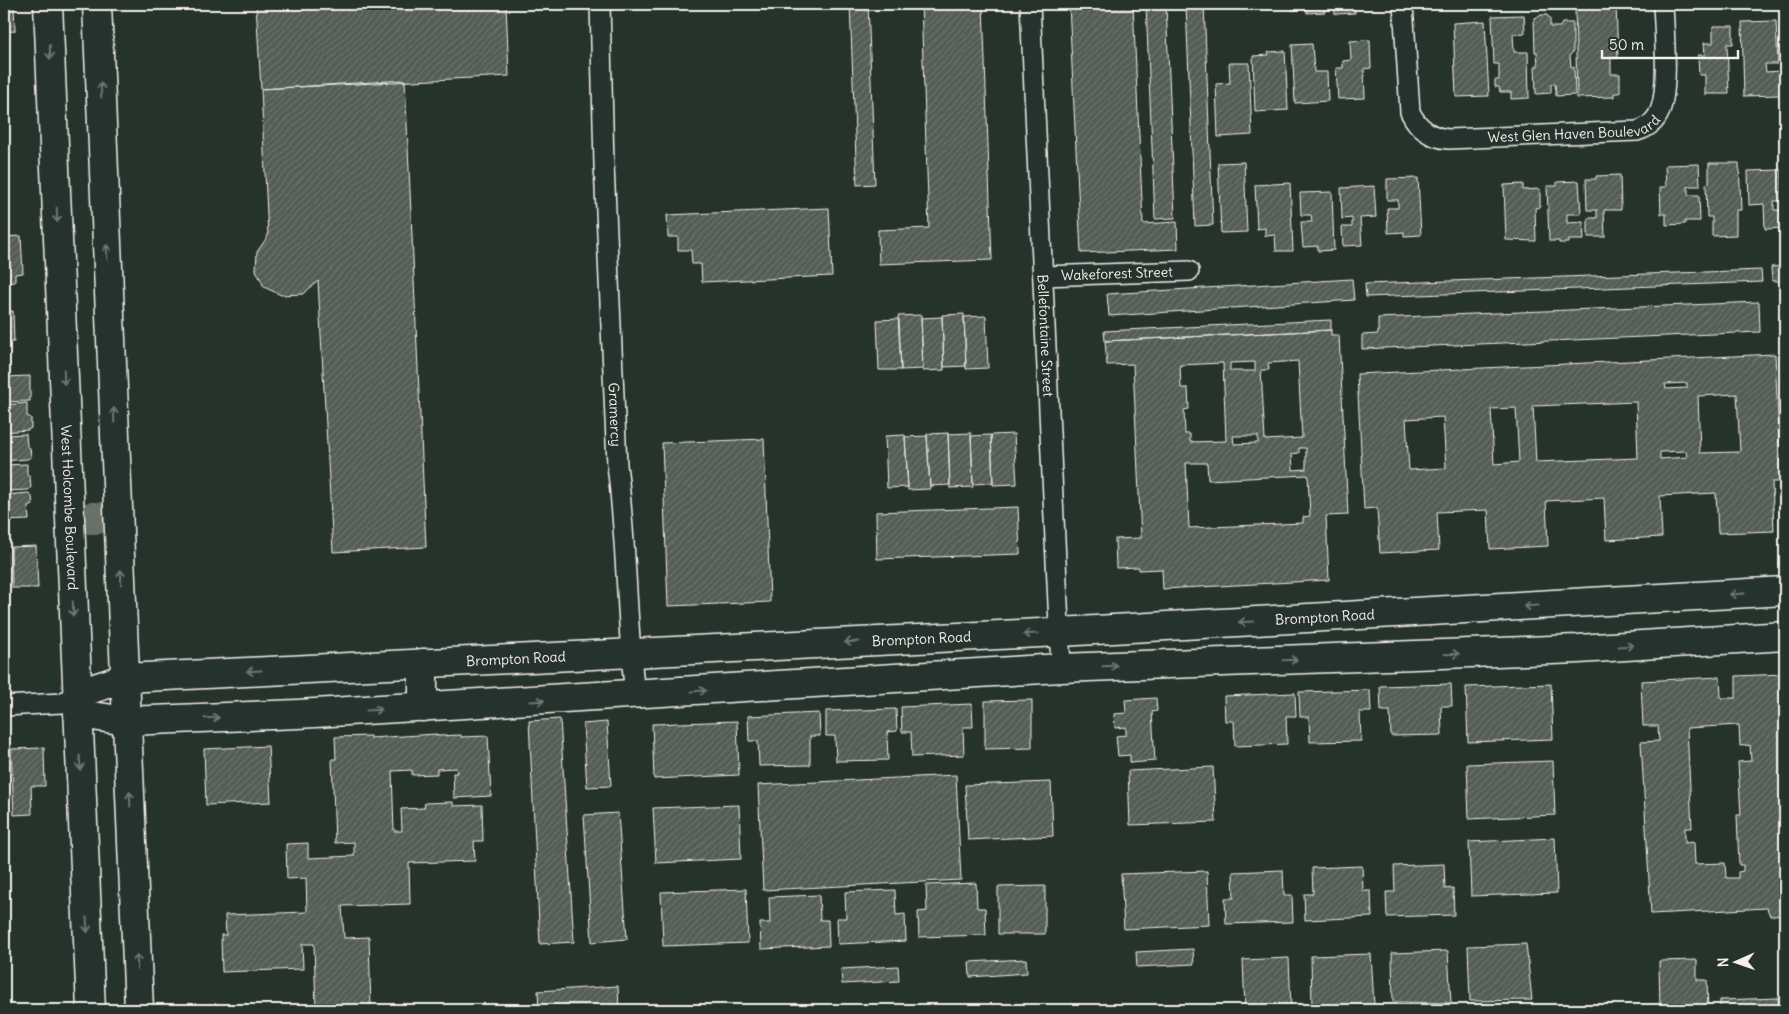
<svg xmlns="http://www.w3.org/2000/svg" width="1789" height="1014" font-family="Delius,sans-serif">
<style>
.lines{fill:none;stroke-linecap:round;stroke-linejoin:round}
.river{stroke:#676f68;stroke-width:32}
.building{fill:url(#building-hatch);stroke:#f4f1e8;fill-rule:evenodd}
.street-casing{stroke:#f4f1e8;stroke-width:22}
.secondary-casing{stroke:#f4f1e8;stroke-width:31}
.primary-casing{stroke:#f4f1e8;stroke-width:31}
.street{stroke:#26332d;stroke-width:19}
.secondary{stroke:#26332d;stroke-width:28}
.primary{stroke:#26332d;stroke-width:28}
.oneway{stroke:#6e766e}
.labels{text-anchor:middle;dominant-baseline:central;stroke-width:5;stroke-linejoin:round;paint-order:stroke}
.street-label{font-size:14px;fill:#f4f1e8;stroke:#26332d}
</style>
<defs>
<pattern id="building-hatch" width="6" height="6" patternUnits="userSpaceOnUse" patternTransform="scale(1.25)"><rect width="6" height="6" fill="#525c55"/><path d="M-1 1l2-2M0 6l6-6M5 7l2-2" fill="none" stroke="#6c746d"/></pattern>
</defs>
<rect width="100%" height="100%" fill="#26332d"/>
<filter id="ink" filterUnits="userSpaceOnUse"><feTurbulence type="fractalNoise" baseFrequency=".02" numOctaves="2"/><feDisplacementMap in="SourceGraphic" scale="10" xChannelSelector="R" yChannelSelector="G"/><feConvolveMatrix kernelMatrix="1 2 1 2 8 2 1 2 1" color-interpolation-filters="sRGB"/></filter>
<g filter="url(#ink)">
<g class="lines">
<path class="river" d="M91 518H97"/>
</g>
<path class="building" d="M4 4H14L15 31 4 32Z
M256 4H506L509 76 261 89Z
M850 4H868L875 184 857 185Z
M921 4H983L992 260 879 264 878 230 929 228Z
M1069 4H1133L1143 224 1177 222 1178 249 1081 253Z
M1146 4H1166L1175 218 1155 219Z
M1186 4H1204L1213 225 1195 226Z
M1292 4H1325V12L1307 13V9L1292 10Z
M1334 4H1355V13L1335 14Z
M1616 5 1618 58H1611V74H1620V93H1614V97L1577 98 1575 6Z
M1524 15 1525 33 1513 34 1514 52H1528L1529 98 1511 99V92H1500L1499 87H1495V80H1499V64H1494L1492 16Z
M1541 15H1547L1550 19V27H1560L1562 23H1573V52L1570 55 1571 67H1574L1575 95 1556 96 1555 84H1551V93L1536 94 1535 66H1538L1537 52H1535L1534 18 1538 17Z
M1485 21 1489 96 1456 97 1453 23Z
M1776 21 1778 64H1765L1766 72 1780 71V95L1744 96 1742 22Z
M1713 26H1733V44H1727L1729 94H1705V75H1699L1698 55H1705L1704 43H1713Z
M1780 30H1785V97H1782Z
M1370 40 1371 68 1364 69 1365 98 1338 99 1336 68H1343V61L1351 60 1350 41Z
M1312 44 1314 72H1327L1328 101 1295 103 1292 45Z
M1285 51 1288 110 1255 112 1253 56 1269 55 1268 52Z
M1229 63H1249L1252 135 1218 137 1216 84 1230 83Z
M405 80 426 547 333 552 318 281 303 294 281 295 264 287 256 270 257 252 268 236 261 89Z
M1244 162 1247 232 1221 233 1218 163Z
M1709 163H1739L1741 210H1736V235L1712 236V217H1707L1706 184 1709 183Z
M1699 164 1700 186H1688V195H1699L1700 221H1685V224L1666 225V214H1661L1660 187H1666L1665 165Z
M1782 170 1783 201H1774V210H1784V228L1765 229 1764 204 1749 205 1748 171Z
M1620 175 1621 210H1604L1605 237H1588V218H1597V210H1587L1586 179H1596V176Z
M1418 178 1421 235 1404 236V232L1388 233 1387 208H1398V200H1387V179Z
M1579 181 1581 214H1567V223L1583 222 1584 240H1569V243H1559V241H1549L1547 186H1557V182Z
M1290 183 1293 251H1276L1275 235 1265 236V228L1257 229 1255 185Z
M1523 184V190L1540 189V207L1535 208 1536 241 1506 240 1504 185Z
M1374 186 1376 217 1360 218 1362 245 1343 246 1342 227H1352V218L1342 219 1341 188Z
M1332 192 1334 250 1318 251V246L1303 247 1301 222H1312L1311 215H1301L1300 193Z
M829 208 832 276 702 282 701 264H692L691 250H678V237H668L667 215Z
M21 236 23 273 15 274V282L4 283V237Z
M1785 266V281H1772L1771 267Z
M1761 270 1762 282 1366 297 1365 284Z
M1352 279 1354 300 1109 316 1107 294Z
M1759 302 1760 332 1362 349V335L1378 334V318Z
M4 311H13L14 342H4Z
M964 314 966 366 944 367 942 315Z
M921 315 923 369 901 370 898 316Z
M986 316 988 368 966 369 964 317Z
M942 317 944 370 923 371 921 318Z
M899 319 901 370H879L877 320Z
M1331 320V330L1105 341 1104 331Z
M1331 330V335H1339L1348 515 1326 516 1329 580 1163 589 1162 569 1139 570V567L1116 568 1115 539 1141 538 1133 364 1107 365 1105 341ZM1298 361 1302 438 1265 440 1261 370H1269L1268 363ZM1255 362V371H1230V363ZM1223 363 1226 441 1190 442V434H1185L1184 410 1189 409 1188 388H1181L1180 365ZM1233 436H1258V443L1234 444ZM1299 448H1306V469L1293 470 1292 454 1299 453ZM1186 463H1207L1208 480 1308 475 1310 516 1303 517V523L1189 528Z
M1775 354 1781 482H1772L1774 531 1718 533 1716 493 1660 496 1662 537 1606 540 1604 498 1546 501 1548 546 1490 549 1488 510 1437 512 1439 550 1380 553 1377 508 1364 509 1357 374ZM1687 383V388L1666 389 1665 384ZM1737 394 1740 452 1700 453 1698 396ZM1636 402 1638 458 1536 462 1533 406ZM1516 408 1519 462 1494 464 1491 409ZM1443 417 1446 468 1409 470 1406 419ZM1686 451 1687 457 1660 459V452Z
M30 376V401L4 402V377Z
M27 403V416L31 418V428L28 430 4 432V405Z
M948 433 950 485 930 486 927 434Z
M971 433 973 487 950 488 948 434Z
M26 434 27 446 30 448 31 457 27 459 4 461V435Z
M1014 434 1017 484 993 485 991 435Z
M905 435 908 487 887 488 885 436Z
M991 435 993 483 973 484 971 436Z
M927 436 930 489 908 490 905 437Z
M764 439 770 602 668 606 662 443Z
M27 464V475L30 477 31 488 28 490 4 491V465Z
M29 493 32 497 33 505 28 507 29 520 4 521V495Z
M1018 507 1020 554 877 559 876 512Z
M36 546 38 588H12L11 547Z
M4 548H6L7 591H4Z
M1785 674V915L1770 916 1767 908 1651 914 1641 742 1659 741 1658 726H1643L1641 681 1720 677 1721 698H1736V676ZM1739 725 1740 746 1750 745 1751 761 1738 762 1741 815H1737L1739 865H1743V871L1738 872V878H1726L1725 863 1695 864 1694 842 1685 843V828H1692L1687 728Z
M1451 684 1452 706H1441L1442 735 1391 736 1390 711H1381L1380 686Z
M1551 684 1553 739 1468 742 1466 687Z
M1370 690 1371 712H1360L1361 741 1310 742 1309 717H1300L1299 692Z
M1295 693 1296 716H1286L1287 744 1235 746 1234 721H1225L1224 696Z
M1156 698 1157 711 1152 712 1155 761 1130 763V755L1118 756 1116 736 1126 735V727L1115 728 1114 714 1126 713 1125 700Z
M1032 700V748L985 749V701Z
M972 704 973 727H963L964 755 912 757 911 732H902L901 707Z
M896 709 897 731 887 732 888 760 836 761 835 736H826V711Z
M819 713 820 736H810V765L759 766 758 741H749L748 716Z
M560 719 574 942 540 944 529 721Z
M737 721 739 775 654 779 652 724Z
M607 722 611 786 587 787 583 724Z
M437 734V736L461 735V737L488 736 491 796 454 798 453 773H457L456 768 437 769V774L412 775V770L392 771 394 831H402L401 809 424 808 425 803 453 802V806L482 805 483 841H474L475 861 409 863 410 904 342 906 344 938 369 937 371 1010H316L314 944H302L303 969 222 972 221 935H226L225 915 307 912 306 878 287 879 286 844 308 843V858L354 856V842L335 843 332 759H336L335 737 370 736V738Z
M268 746 271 802 206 805 204 749Z
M44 748 45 786H31L32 814 14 815 11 749Z
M1553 761 1555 815 1469 819 1467 764Z
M1213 767 1216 822 1130 825 1128 771Z
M956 775 961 880 763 890 758 785Z
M1051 782 1053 836 968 840 965 785Z
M9 798V815H4V799Z
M739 805 741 859 656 863 653 808Z
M618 813 627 939 592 942 584 815Z
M1555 838 1557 893 1471 896 1469 842Z
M1444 864 1445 889 1453 888 1454 915 1387 917 1386 892H1395L1394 866Z
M1362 866 1363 891H1371L1372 917 1305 920 1304 894H1313L1312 868Z
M1283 870 1284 895H1292L1293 922 1226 924 1225 898H1234L1233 872Z
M1207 871 1209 925 1124 929 1121 874Z
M976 883 977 908H985L986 935 919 937 918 912 927 911 926 885Z
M1045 886V934H998V887Z
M746 889 748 943 663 946 661 892Z
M895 890 896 915 905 914 906 941 838 944 837 918H846L845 892Z
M819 895 820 920H828L829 946 761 949 760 923H770L769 897Z
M1526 944 1532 1000 1470 1001 1468 946Z
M1193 949 1194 964 1137 967 1136 952Z
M1448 951 1451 1003 1393 1002 1392 953Z
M1371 954 1374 1005 1312 1010 1311 956Z
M1289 958 1291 1010H1245L1243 960Z
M1026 959 1027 973 970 977 969 962Z
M1697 960V980H1707L1708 1010H1660L1659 961Z
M898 966 899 981 842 984 841 969Z
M618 986 619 1010H539L538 991Z
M1778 998 1779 1010H1720V1000Z"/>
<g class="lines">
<g class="street-casing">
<g id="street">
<path id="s1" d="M600 4 604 164 617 465C627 542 626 619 635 695"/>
<path id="s2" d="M1030 4 1061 668"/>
<path id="s3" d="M1403 4 1410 112C1418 128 1431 138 1449 139L1637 131C1645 129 1654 123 1658 115 1670 94 1664 30 1663 4"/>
<path id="s4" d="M1043 276 1189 271"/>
<path d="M4 706 62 703 77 694"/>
</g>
</g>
<g class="secondary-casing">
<g id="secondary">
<path d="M423 663V707"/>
<path id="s5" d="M77 694 125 678 1060 632 1785 591"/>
<path d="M78 714 127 721 298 714 1061 668 1578 649 1785 636"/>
</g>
</g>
<g class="primary-casing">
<g id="primary">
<path id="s6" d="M48 4 91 1010"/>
<path d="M97 4 139 1010"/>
</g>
</g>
<use href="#street" class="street"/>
<use href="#secondary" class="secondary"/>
<use href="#primary" class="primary"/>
</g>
<defs><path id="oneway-shaft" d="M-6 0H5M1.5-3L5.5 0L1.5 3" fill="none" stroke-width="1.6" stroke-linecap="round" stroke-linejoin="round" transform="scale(1.25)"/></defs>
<g class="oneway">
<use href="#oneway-shaft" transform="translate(50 52) rotate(88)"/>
<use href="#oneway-shaft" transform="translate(101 90) rotate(-92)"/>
<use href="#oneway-shaft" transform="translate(57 215) rotate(88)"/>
<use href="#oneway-shaft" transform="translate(107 252) rotate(-92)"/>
<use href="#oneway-shaft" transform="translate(64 377) rotate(88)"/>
<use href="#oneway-shaft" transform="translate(114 415) rotate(-92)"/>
<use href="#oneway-shaft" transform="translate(121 577) rotate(-92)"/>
<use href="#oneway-shaft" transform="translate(1737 594) rotate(176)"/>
<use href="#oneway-shaft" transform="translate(1531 606) rotate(177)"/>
<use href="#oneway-shaft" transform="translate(73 609) rotate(88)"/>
<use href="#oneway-shaft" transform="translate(1246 622) rotate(177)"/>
<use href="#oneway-shaft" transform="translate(1031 634) rotate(177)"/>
<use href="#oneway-shaft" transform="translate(852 642) rotate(177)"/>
<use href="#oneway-shaft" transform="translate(1626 646) rotate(-4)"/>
<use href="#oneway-shaft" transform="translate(1452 654) rotate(-2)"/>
<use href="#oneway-shaft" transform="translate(1290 660) rotate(-2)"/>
<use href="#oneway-shaft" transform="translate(1110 666) rotate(-2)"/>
<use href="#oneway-shaft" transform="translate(254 671) rotate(177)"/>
<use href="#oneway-shaft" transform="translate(699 691) rotate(-4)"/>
<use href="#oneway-shaft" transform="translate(537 701) rotate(-3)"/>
<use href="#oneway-shaft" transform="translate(374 710) rotate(-3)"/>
<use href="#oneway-shaft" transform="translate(212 718) rotate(-2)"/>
<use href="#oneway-shaft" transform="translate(80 763) rotate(87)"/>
<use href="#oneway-shaft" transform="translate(130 799) rotate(-92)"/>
<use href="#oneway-shaft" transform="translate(87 925) rotate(87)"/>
<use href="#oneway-shaft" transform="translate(137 962) rotate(-92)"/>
</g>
</g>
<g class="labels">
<g class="street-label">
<text stroke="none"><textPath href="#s3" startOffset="284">West Glen Haven Boulevard</textPath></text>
<text stroke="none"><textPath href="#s4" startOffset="74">Wakeforest Street</textPath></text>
<text stroke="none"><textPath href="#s2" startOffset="332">Bellefontaine Street</textPath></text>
<text stroke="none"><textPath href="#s1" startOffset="411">Gramercy</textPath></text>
<text stroke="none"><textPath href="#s6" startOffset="504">West Holcombe Boulevard</textPath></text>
<text stroke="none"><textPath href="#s5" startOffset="1252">Brompton Road</textPath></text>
<text stroke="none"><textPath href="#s5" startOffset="848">Brompton Road</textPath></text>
<text stroke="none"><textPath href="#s5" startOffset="442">Brompton Road</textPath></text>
</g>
</g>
<rect width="1789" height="1014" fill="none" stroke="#26332d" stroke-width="20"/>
<rect x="10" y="10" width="1769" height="994" fill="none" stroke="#f4f1e8" stroke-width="2" filter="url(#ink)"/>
<g transform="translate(1736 962) rotate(268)" stroke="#26332d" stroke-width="4" paint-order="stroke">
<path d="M0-4L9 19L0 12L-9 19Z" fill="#f4f1e8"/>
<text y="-8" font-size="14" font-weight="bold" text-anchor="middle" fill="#f4f1e8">N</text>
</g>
<path d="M1602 50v8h136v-8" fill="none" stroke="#f4f1e8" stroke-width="2.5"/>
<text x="1609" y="50" font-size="15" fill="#f4f1e8" stroke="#26332d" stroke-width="4" paint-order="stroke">50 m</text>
</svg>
